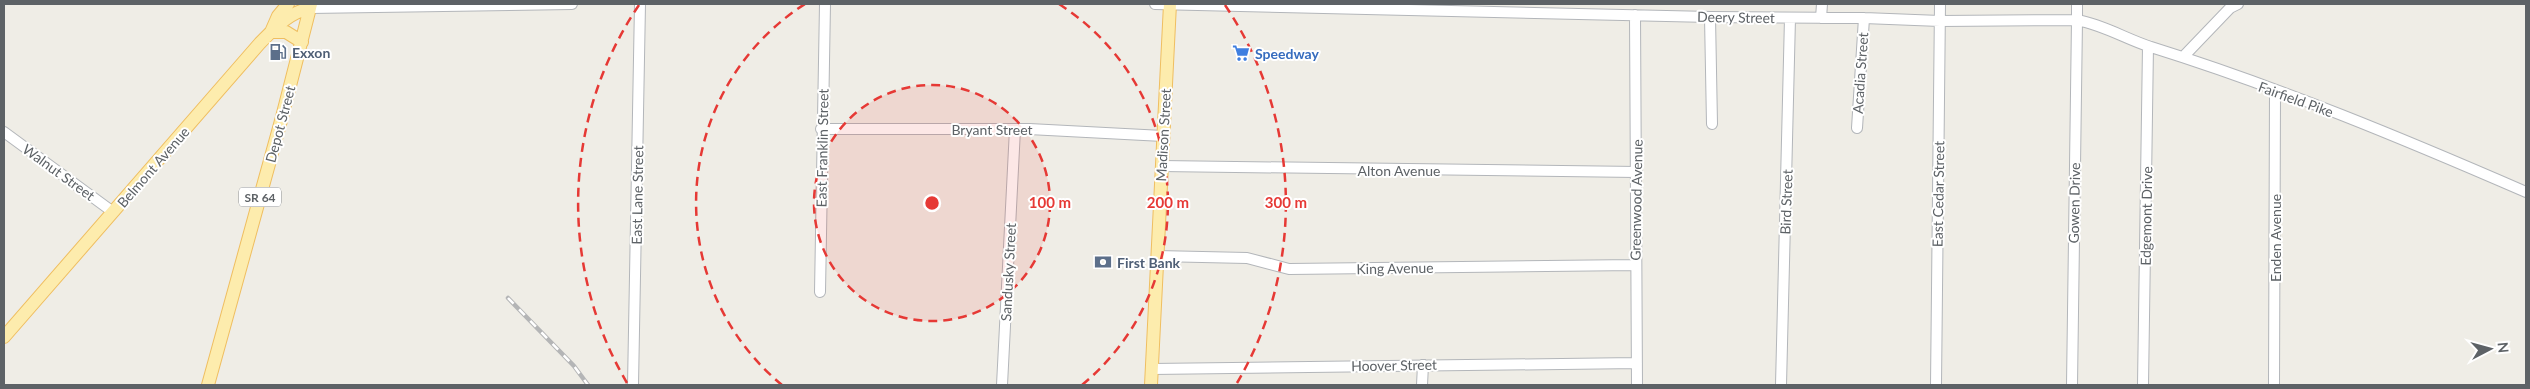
<svg xmlns="http://www.w3.org/2000/svg" width="2530" height="389" font-family="Lato,sans-serif">
<style>
.lines{fill:none;stroke-linecap:round;stroke-linejoin:round}
.minor-casing{stroke:#b3b6ba;stroke-width:12}
.major-casing{stroke:#efbe60;stroke-width:14}
.minor{stroke:#fff;stroke-width:10}
.major{stroke:#fdecad;stroke-width:12}
.rail-casing{stroke:#b4b5b6;stroke-width:4.5}
.rail{stroke:#fff;stroke-width:2.5;stroke-dasharray:8;stroke-linecap:butt}
.ring{fill:none;stroke:#e63935;stroke-width:2.5;stroke-dasharray:9 6}
.labels{text-anchor:middle;dominant-baseline:central;stroke-width:4;stroke-linejoin:round;paint-order:stroke}
.shield{fill:#fff;stroke:#8e9194;stroke-width:1}
.shield-label{font-size:12px;font-weight:bold;fill:#5d6266}
.street-label{font-size:14px;fill:#5d6266;stroke:#fff}
.service-label{font-size:14px;font-weight:bold;fill:#4e5e75;stroke:#fff;text-anchor:start}
.shop-label{font-size:14px;font-weight:bold;fill:#366cbe;stroke:#fff;text-anchor:start}
.centre{fill:#e63935;stroke:#fff;stroke-width:2.5}
.ring-label{font-size:15px;text-anchor:middle;font-weight:bold;fill:#e63935;stroke:#fff;stroke-width:4;stroke-linejoin:round;paint-order:stroke}
</style>
<rect width="100%" height="100%" fill="#efede6"/>
<g class="lines">
<g class="minor-casing">
<path id="minor" d="M1155 4 1710 17 1864 18 1940 21 2077 20 2072 385
M2077 4V20C2104 25 2126 39 2151 47 2279 87 2404 139 2526 192
M310 8 572 4
M1635 15 1637 385
M1710 17 1712 124
M1821 18 1822 4
M2183 57 2230 8 2238 4
M1857 128 1864 18
M821 129H1029L1163 136
M4 132 113 212
M1161 166 1637 172
M1157 256 1247 258 1289 269 1635 265
M820 292 825 4
M1152 369 1637 363
M633 385 640 4
M1002 385 1015 129
M1422 385 1423 365
M1781 385 1790 18
M1936 385 1940 4
M2143 385 2148 46
M2274 385 2275 91"/>
</g>
<g class="major-casing">
<path id="major" d="M288 4 278 16 271 32H286L302 42
M4 337 260 43C275 28 288 13 310 8
M208 385 282 117 311 4
M1151 385 1170 4"/>
</g>
<use href="#minor" class="minor"/>
<use href="#major" class="major"/>
<g class="rail-casing">
<path id="rail" d="M508 298 574 366 588 385"/>
</g>
<use href="#rail" class="rail"/>
</g>
<circle cx="932" cy="203" r="118" fill="#e63935" fill-opacity=".12"/>
<g class="ring">
<circle cx="932" cy="203" r="118"/>
<path d="M782 385A236 236 0 0 1 805 4M1059 4A236 236 0 0 1 1082 385"/>
<path d="M627 383A354 354 0 0 1 639 5M1225 5A354 354 0 0 1 1237 383"/>
</g>
<defs>
<g id="fuel-bare" transform="scale(1.35)"><path d="M-5.5-6h7V0h2V4h1.3V-2.5L3-4.5l.8-.8L6-3V5H2.5V1h-1V6h-7ZM-4.2-4.7v3.2H.2V-4.7Z" fill="#5c6f8a" stroke="#fff" stroke-width="2.5" paint-order="stroke"/></g>
<g id="supermarket-bare" transform="scale(1.35)"><path d="M-6-5.5h2.5l.6 2H6L4.5 2H-2.5L-4.4-4H-6ZM-1.5 3.2a1.3 1.3 0 1 0 .1 0ZM3 3.2a1.3 1.3 0 1 0 .1 0Z" fill="#3f7fe0" stroke="#fff" stroke-width="2.5" paint-order="stroke"/></g>
<g id="bank-bare" transform="scale(1.35)"><path d="M-6-4H6V4H-6ZM0-2.3a2.3 2.3 0 1 0 0 4.6a2.3 2.3 0 1 0 0-4.6Z" fill="#5c6f8a" stroke="#fff" stroke-width="2.5" paint-order="stroke"/></g>
</defs>
<g fill-rule="evenodd">
<use href="#fuel-bare" x="278" y="52"/>
<use href="#supermarket-bare" x="1241" y="53"/>
<use href="#bank-bare" x="1103" y="262"/>
</g>
<g class="labels">
<rect class="shield" x="239" y="187.5" width="42" height="19" rx="4"/>
<g class="shield-label">
<text x="260" y="197">SR 64</text>
</g>
<g class="street-label">
<text transform="translate(1736 17) rotate(1)">Deery Street</text>
<text transform="translate(1860 73) rotate(-86)">Acadia Street</text>
<text transform="translate(2296 99) rotate(20)">Fairfield Pike</text>
<text transform="translate(280 124) rotate(-75)">Depot Street</text>
<text x="992" y="129">Bryant Street</text>
<text transform="translate(1163 135) rotate(-87)">Madison Street</text>
<text transform="translate(822 148) rotate(-89)">East Franklin Street</text>
<text transform="translate(153 167) rotate(-49)">Belmont Avenue</text>
<text x="1399" y="170">Alton Avenue</text>
<text transform="translate(59 172) rotate(36)">Walnut Street</text>
<text transform="translate(1938 194) rotate(-89)">East Cedar Street</text>
<text transform="translate(637 195) rotate(-89)">East Lane Street</text>
<text transform="translate(1636 200) rotate(-89)">Greenwood Avenue</text>
<text transform="translate(1786 202) rotate(-88)">Bird Street</text>
<text transform="translate(2074 203) rotate(-89)">Gowen Drive</text>
<text transform="translate(2146 216) rotate(-89)">Edgemont Drive</text>
<text transform="translate(2275 238) rotate(-90)">Enden Avenue</text>
<text transform="translate(1395 268) rotate(-1)">King Avenue</text>
<text transform="translate(1008 272) rotate(-87)">Sandusky Street</text>
<text transform="translate(1394 365) rotate(-1)">Hoover Street</text>
</g>
<g class="service-label">
<text x="292" y="52">Exxon</text>
<text x="1117" y="262">First Bank</text>
</g>
<g class="shop-label">
<text x="1255" y="53">Speedway</text>
</g>
</g>
<circle cx="932" cy="203" r="8" class="centre"/>
<g class="ring-label">
<text x="1050" y="208">100 m</text>
<text x="1168" y="208">200 m</text>
<text x="1286" y="208">300 m</text>
</g>
<rect width="2530" height="389" fill="none" stroke="#5d6266" stroke-width="10"/>
<g transform="translate(2490 349) rotate(84)" stroke="#ffffff" stroke-width="4" paint-order="stroke">
<path d="M0-4L9 19L0 12L-9 19Z" fill="#5d6266"/>
<text y="-8" font-size="14" font-weight="bold" text-anchor="middle" fill="#5d6266">N</text>
</g>
</svg>
